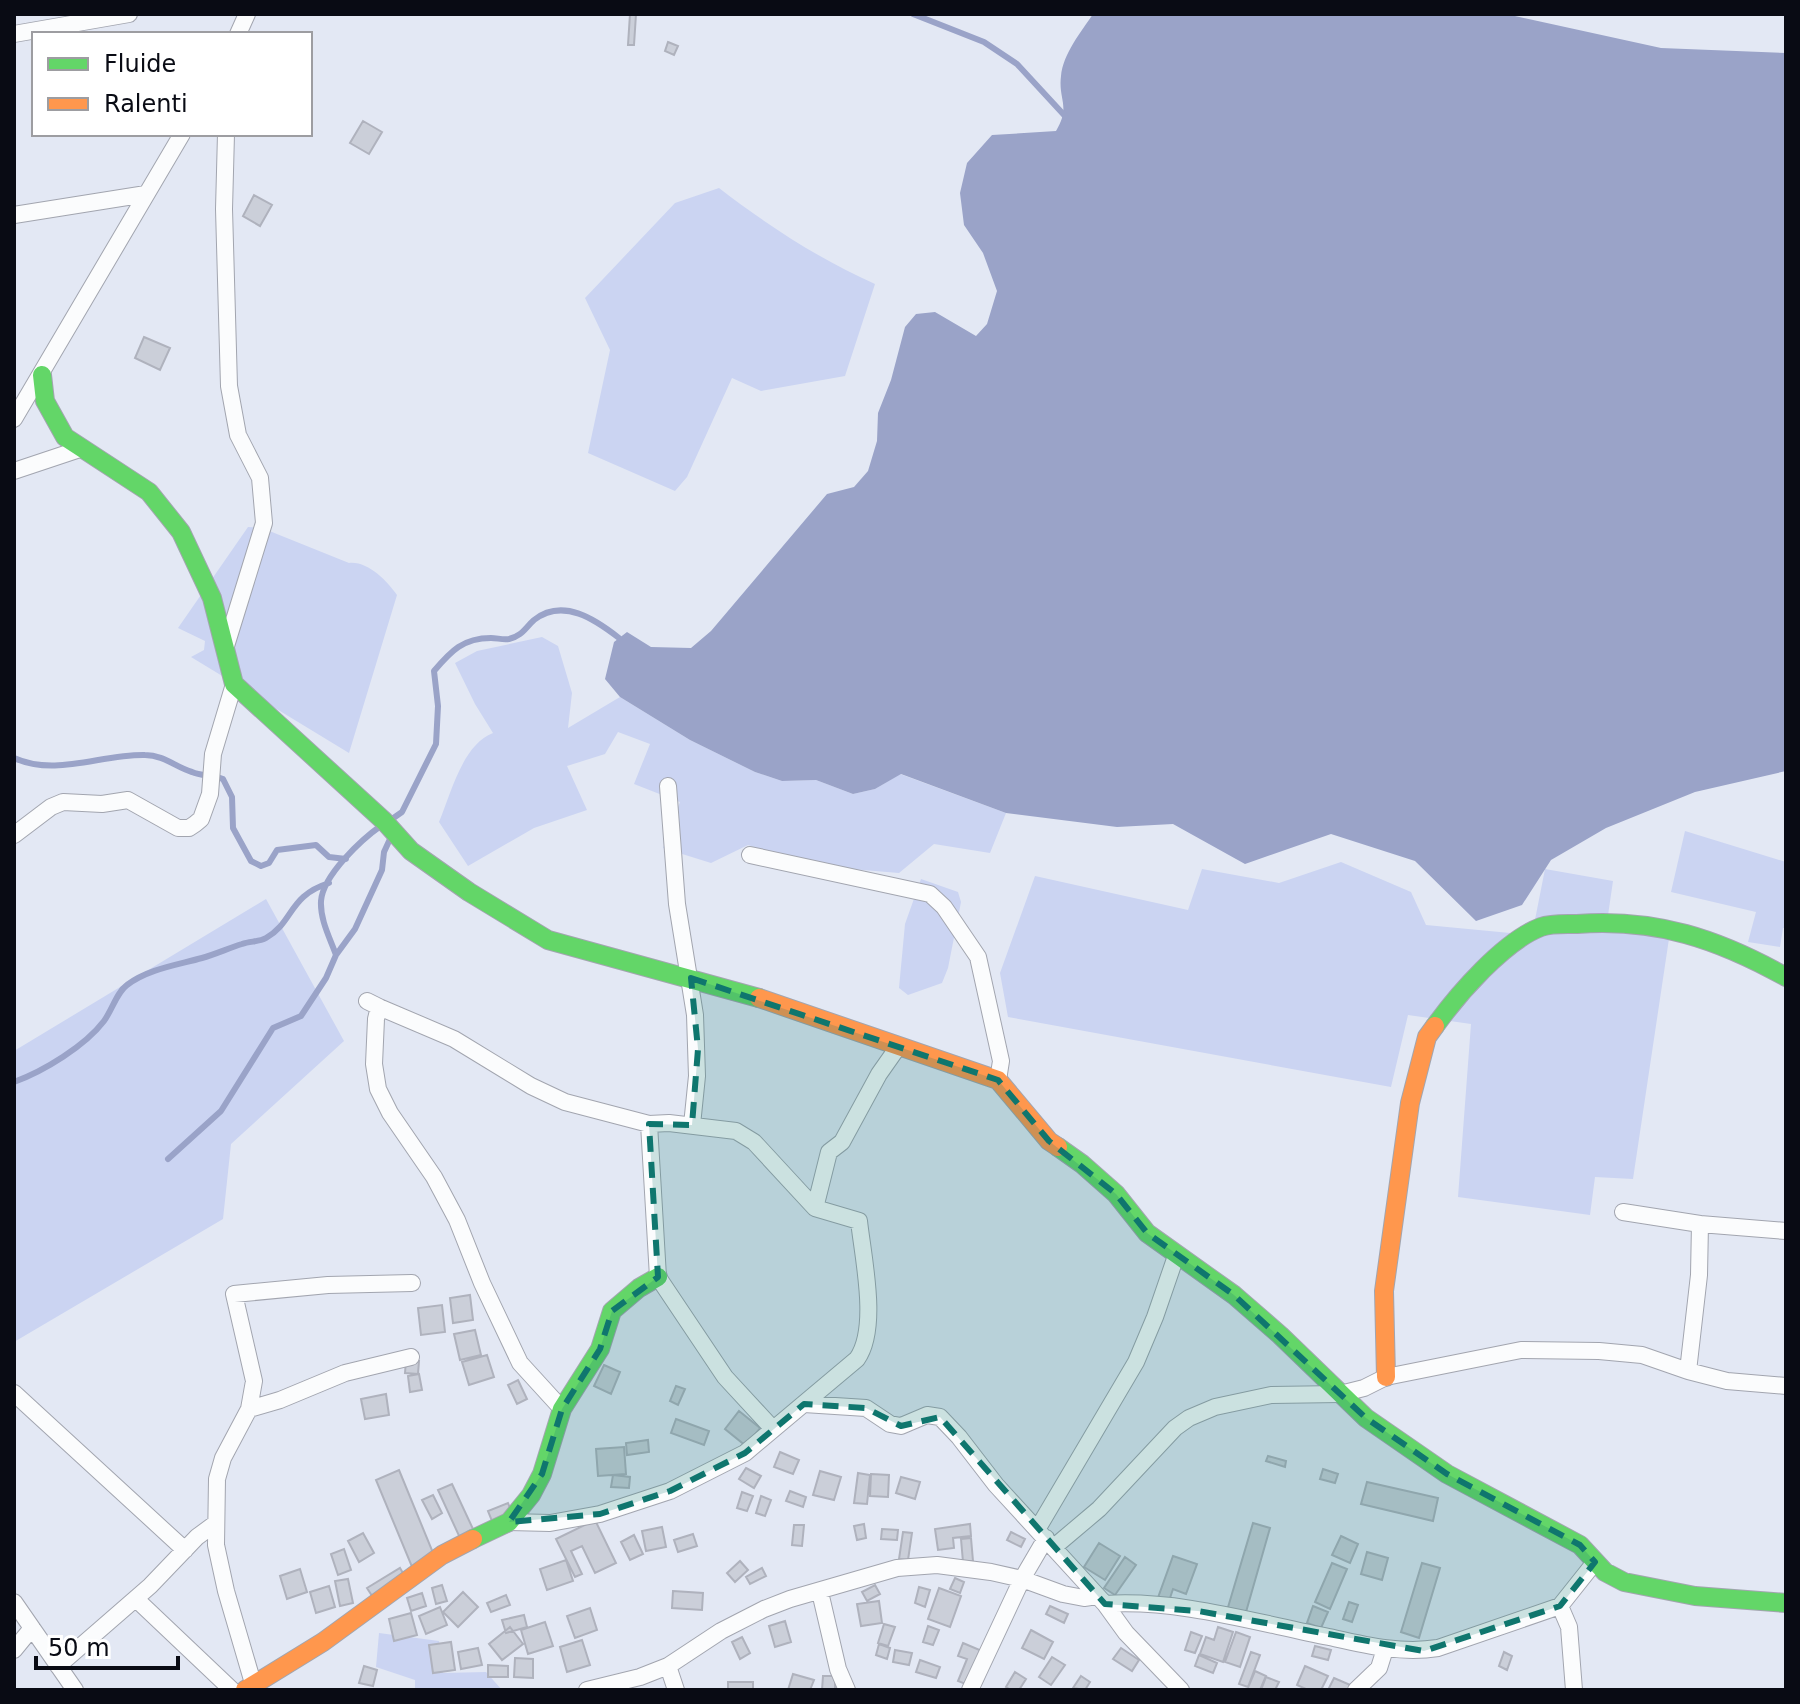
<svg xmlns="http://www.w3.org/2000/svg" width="1800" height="1704" font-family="'DejaVu Sans',sans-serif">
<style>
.green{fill:#cbd4f2}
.water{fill:#9aa3c8}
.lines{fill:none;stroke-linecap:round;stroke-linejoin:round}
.stream{stroke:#9aa3c8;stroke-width:6}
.building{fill:#cbcfd9;stroke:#afb2bd;stroke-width:2}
.street-casing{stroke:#a2a5af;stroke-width:18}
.fast-casing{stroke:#a2a5af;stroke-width:20}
.slow-casing{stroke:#a2a5af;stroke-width:20}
.street{stroke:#fbfcfd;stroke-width:16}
.fast{stroke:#63d668;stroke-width:18}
.slow{stroke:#ff974d;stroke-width:18}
.marked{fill:#0f766e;fill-opacity:0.2;stroke:#0f766e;stroke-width:6;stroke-dasharray:16 10;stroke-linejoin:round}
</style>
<rect width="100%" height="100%" fill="#e3e8f4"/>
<path class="green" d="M719 188C767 225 819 259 875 284L845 376 761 391 732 378 687 477 675 491 588 453 610 350 585 298 675 203Z
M248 527 262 528 349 563C368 561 387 581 397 595L349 753 191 657 204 650 205 641 178 628Z
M542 637 558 646 572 693 568 728 620 697 690 740 755 772 782 781 816 780 853 794 875 789 900 774 1006 813 990 853 934 844 899 873 815 866 748 845 711 863 663 848 680 802 634 784 650 744 618 732 605 754 567 766 587 810 534 828 468 866 439 822C451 794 462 745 493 733L475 704 455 663 477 651Z
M1685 831 1786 862V928H1783L1780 947 1748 942 1756 912 1671 892Z
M1341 862 1411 892 1426 925 1532 935 1545 869 1613 881 1606 929 1670 932 1633 1179 1595 1177 1590 1215 1458 1197 1471 1024 1408 1015 1391 1087 1008 1017 1000 973 1035 876 1188 910 1202 869 1279 883Z
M921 879 958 892 961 902 948 968 942 983 908 995 899 988 905 924Z
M266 899 344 1041 231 1144 223 1219 14 1342V1051Z
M379 1633 439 1641 443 1673 486 1672 502 1690H415V1680L376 1667Z"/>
<path class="water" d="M1093 14H1506L1661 48 1786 53V771L1695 792 1606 828 1551 860 1522 905 1476 921 1415 861 1331 834 1245 864 1173 824 1117 827 1006 813 901 774 875 789 853 794 816 780 782 781 755 772 690 740 620 697 605 679 614 642 627 632 651 647 691 648 711 631 827 494 854 487 868 471 877 441 878 413 891 380 905 327 916 314 935 312 976 336 987 324 997 291 983 253 964 225 960 193 967 163 992 135 1056 131C1071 106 1058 100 1061 76 1063 54 1081 32 1093 14Z"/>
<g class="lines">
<path class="stream" d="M913 14 984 42 1017 64 1065 116
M14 758C56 777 101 754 145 755 164 755 175 767 192 772 201 776 213 775 223 779L232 797 233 828 251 861 261 866 269 863 277 850 316 845 329 857 346 859
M392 819 402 812 436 744 438 706 434 671C451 651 463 638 491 638 497 638 503 640 509 639 522 636 525 628 534 620 563 597 596 620 619 638
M336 955C330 938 320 920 321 901 323 875 362 839 382 825
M14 1082C44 1071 85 1046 104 1021 112 1010 117 992 127 985 148 969 177 965 202 958 216 954 229 948 242 944 250 941 259 942 266 938 294 922 288 896 329 883
M168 1159 221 1111 273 1028 301 1016 326 978 336 955 355 929 382 870 384 852 390 839"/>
</g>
<path class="building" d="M630 14H636L634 45H628Z
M668 42 678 46 674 55 665 51Z
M363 121 382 132 369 154 350 143Z
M254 195 272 205 260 226 243 216Z
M144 337 170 348 160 370 135 358Z
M470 1295 473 1320 453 1323 450 1298Z
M442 1305 445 1332 421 1335 418 1308Z
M475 1330 481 1355 460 1360 454 1334Z
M487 1355 494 1377 469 1385 462 1362Z
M406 1360 419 1361 418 1374 405 1373Z
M604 1365 620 1372 611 1394 594 1386Z
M419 1374 422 1390 410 1392 408 1376Z
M518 1380 527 1399 517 1404 508 1385Z
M676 1386 685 1389 678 1405 670 1401Z
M386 1394 389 1415 365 1419 361 1399Z
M739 1411 760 1428 746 1446 725 1429Z
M676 1419 709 1431 704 1445 671 1433Z
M648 1440 649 1452 627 1455 626 1443Z
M624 1447 626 1474 598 1476 596 1449Z
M780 1452 799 1460 793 1474 774 1467Z
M1268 1456 1286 1461 1285 1467 1266 1461Z
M746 1468 761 1476 754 1488 739 1479Z
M1323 1469 1338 1474 1335 1483 1320 1479Z
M399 1470 438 1565 415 1574 376 1480Z
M820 1471 841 1477 834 1500 813 1495Z
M858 1473 870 1475 867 1504 854 1503Z
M871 1474 889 1475 888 1497 870 1496Z
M613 1475 630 1477 629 1488 611 1487Z
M901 1477 920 1482 915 1499 896 1493Z
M1367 1482 1438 1498 1433 1521 1361 1504Z
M452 1484 480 1544 466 1551 438 1490Z
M790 1491 806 1497 803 1507 786 1501Z
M742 1492 753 1496 747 1511 737 1508Z
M433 1495 442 1513 432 1519 422 1500Z
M761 1496 771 1500 765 1516 756 1513Z
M508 1503 518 1528 498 1536 488 1511Z
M595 1520 616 1563 595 1573 582 1546 571 1551 582 1574 575 1577 556 1539Z
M1253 1523 1270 1528 1244 1619 1226 1614Z
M864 1524 866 1538 857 1540 854 1526Z
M970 1524 971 1536 953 1538 954 1548 938 1550 935 1529Z
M794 1525H804L802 1546 792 1545Z
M662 1527 666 1547 646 1551 642 1531Z
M882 1529 898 1530 897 1540 881 1539Z
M903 1532 912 1533 908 1560 899 1559Z
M1011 1532 1025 1539 1021 1547 1007 1540Z
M363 1533 374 1553 359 1562 348 1541Z
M693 1534 697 1546 678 1552 674 1540Z
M634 1535 643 1554 630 1560 621 1542Z
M1341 1536 1358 1544 1350 1563 1332 1555Z
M971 1538 973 1561 963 1562 961 1539Z
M1099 1543 1120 1556 1105 1580 1084 1567Z
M344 1549 351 1570 338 1575 331 1554Z
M1367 1552 1388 1558 1382 1580 1361 1574Z
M1173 1556 1197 1564 1186 1594 1173 1589 1166 1610 1155 1606Z
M1125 1557 1136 1565 1115 1595 1104 1588Z
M566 1560 573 1581 547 1590 540 1569Z
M740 1561 748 1570 735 1582 727 1573Z
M1332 1563 1347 1569 1330 1609 1315 1602Z
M1422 1563 1440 1568 1419 1638 1401 1632Z
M400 1568 407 1580 374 1599 367 1588Z
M762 1568 766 1576 750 1584 746 1577Z
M300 1569 307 1592 287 1599 280 1576Z
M955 1578 964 1582 960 1593 950 1589Z
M348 1579 353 1603 340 1606 335 1581Z
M442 1585 447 1601 436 1604 432 1588Z
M875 1585 880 1594 867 1601 862 1592Z
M329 1586 335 1607 316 1613 310 1592Z
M919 1587 930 1590 925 1607 915 1603Z
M939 1588 961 1596 950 1627 928 1619Z
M673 1591 703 1593 702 1610 672 1608Z
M463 1592 478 1607 458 1627 443 1612Z
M422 1593 426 1606 411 1611 407 1598Z
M506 1595 510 1605 491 1612 487 1603Z
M879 1601 882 1623 861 1626 857 1604Z
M1349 1602 1358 1605 1352 1622 1343 1619Z
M1050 1606 1068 1614 1064 1623 1046 1614Z
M1313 1606 1328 1612 1321 1628 1307 1623Z
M440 1607 447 1625 426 1634 419 1616Z
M590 1608 597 1630 575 1638 567 1616Z
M411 1613 417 1635 394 1641 389 1619Z
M524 1615 527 1627 506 1633 502 1620Z
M785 1621 791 1642 775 1647 769 1626Z
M545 1622 553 1646 528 1654 521 1630Z
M884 1624 895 1627 888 1646 878 1643Z
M928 1626 939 1630 933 1645 923 1642Z
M510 1627 523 1644 502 1660 489 1644Z
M1218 1627 1233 1632 1223 1662 1200 1654 1206 1637 1214 1640Z
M1031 1630 1053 1642 1044 1659 1022 1648Z
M1191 1632 1202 1636 1195 1653 1185 1650Z
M1236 1632 1250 1637 1240 1667 1225 1662Z
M742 1637 750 1653 740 1659 732 1642Z
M582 1640 590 1665 567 1672 560 1647Z
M451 1642 455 1670 433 1673 429 1645Z
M963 1643 982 1651 968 1685 958 1681 967 1659 958 1656Z
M879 1644 890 1648 887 1659 876 1655Z
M1315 1646 1331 1650 1328 1660 1312 1656Z
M478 1648 482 1665 461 1669 458 1652Z
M1121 1648 1139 1660 1132 1671 1113 1659Z
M895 1650 912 1653 909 1665 893 1662Z
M1251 1652 1260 1655 1248 1687 1239 1684Z
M1504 1652 1512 1656 1507 1670 1499 1666Z
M1199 1655 1217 1663 1213 1673 1195 1666Z
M1052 1657 1065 1665 1051 1685 1039 1677Z
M515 1658 533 1659V1678L514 1677Z
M920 1660 940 1667 936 1678 916 1672Z
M488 1665 508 1666V1677H488Z
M364 1666 377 1670 373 1686 359 1683Z
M1305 1666 1328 1676 1321 1690H1308L1297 1685Z
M1255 1671 1266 1676 1260 1690H1247Z
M1015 1672 1026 1679 1019 1690H1011L1006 1687Z
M793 1674 814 1680 810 1690H788Z
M823 1676H835V1690H822Z
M1081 1676 1090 1682 1085 1690 1073 1688Z
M1266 1677 1279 1682 1275 1690H1261Z
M1334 1678 1355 1687 1354 1690H1328Z
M728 1682H753V1690H728Z"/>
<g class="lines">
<g class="street-casing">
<path id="street" d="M14 34 129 14
M238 34 247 14
M14 215 146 194
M14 419 182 134
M14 471 80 449
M226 646 264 523 260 478 238 435 229 386 224 209 226 134
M668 786 677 904 695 1015 697 1076 692 1125
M14 835 51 807 63 802 102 804 128 800 178 828H189L195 824 201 819 210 794 213 754 234 684
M750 855 930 894 944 907 978 957 1001 1061 998 1080
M367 1001 379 1007 376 1019 374 1064 378 1089 390 1113 434 1177 457 1220 482 1283 520 1363 562 1409
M379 1007 454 1039 531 1086 565 1102 649 1124 669 1123 736 1131 754 1142 815 1208 859 1221C863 1258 879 1328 857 1359L745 1453 670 1491 600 1514 550 1523 509 1522
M649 1124 658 1277 725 1377 773 1429
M815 1208 829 1152 842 1142 879 1074 898 1047
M1623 1212 1700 1224
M1688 1371 1727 1381 1786 1386
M14 1393 185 1550
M804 1404 866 1408 890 1424 901 1426 927 1415 940 1417 959 1437 996 1485 1105 1604 1126 1633 1181 1690
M249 1409 280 1400 345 1373 411 1357
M1038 1528 1136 1362 1155 1317 1176 1256
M1054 1547 1099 1509 1175 1428 1189 1418 1215 1407 1271 1395 1340 1394 1364 1388 1386 1377 1521 1350 1599 1351 1642 1355 1688 1371 1699 1275 1700 1224 1786 1231
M820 1592 838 1669 847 1690
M136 1599 232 1690
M14 1602 75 1690
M1105 1604C1179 1599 1257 1623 1329 1637 1365 1645 1401 1654 1438 1648L1560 1606 1595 1562
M1560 1606 1569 1627 1574 1690
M14 1650 32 1628
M58 1666 150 1586 197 1537 216 1523
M668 1666 676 1690
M255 1690 226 1591 216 1545 217 1479 223 1458 249 1409 254 1381 234 1294 328 1285 412 1283
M587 1690 640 1677 668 1666 721 1631 764 1609 790 1599 897 1568 937 1565 991 1572 1022 1579 1063 1594 1084 1598 1097 1596
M970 1690 1022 1579 1046 1538
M1356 1690 1379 1668 1385 1649"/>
</g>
<g class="fast-casing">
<path id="fast" d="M42 375 45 401 65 437 149 492 181 532 212 598 234 684 384 821 411 851 469 892 548 940 759 998
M1435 1026C1458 994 1504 941 1541 927 1552 923 1566 924 1577 924 1656 918 1718 939 1786 977
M1058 1147 1082 1164 1116 1194 1147 1233 1234 1295 1280 1335 1366 1418 1447 1474 1580 1545 1605 1572 1624 1582 1695 1596 1786 1603
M473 1539 509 1522 531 1495 542 1474 562 1409 600 1349 612 1311 639 1288 658 1277"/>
</g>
<g class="slow-casing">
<path id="slow" d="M759 998 998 1080 1049 1141 1058 1147
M1386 1377 1384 1291 1410 1103 1427 1037 1435 1026
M245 1690 323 1642 442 1555 473 1539"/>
</g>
<use href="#street" class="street"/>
<use href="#fast" class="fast"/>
<use href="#slow" class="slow"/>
</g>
<path class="marked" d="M691 978 998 1080 1049 1141 1116 1194 1147 1233 1234 1295 1366 1418 1447 1474 1580 1545 1595 1562 1560 1606 1424 1651 1198 1611 1105 1604 940 1417 901 1426 866 1408 804 1404 745 1453 670 1491 600 1514 509 1522 542 1474 562 1409 600 1349 612 1311 658 1277 649 1124 692 1125 698 1049Z"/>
<rect width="1800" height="1704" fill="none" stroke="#090b14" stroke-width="32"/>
<rect x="32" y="32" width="280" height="104" fill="#ffffff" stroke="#9d9da1" stroke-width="2"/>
<rect x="48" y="58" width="40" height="12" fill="#63d668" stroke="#9d9da1" stroke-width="2"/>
<text x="104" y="72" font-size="24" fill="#090b14">Fluide</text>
<rect x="48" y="98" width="40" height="12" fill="#ff974d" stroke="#9d9da1" stroke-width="2"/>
<text x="104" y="112" font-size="24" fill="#090b14">Ralenti</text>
<path d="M36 1656v12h142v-12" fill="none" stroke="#090b14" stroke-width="4"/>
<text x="48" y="1656" font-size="24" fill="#090b14" stroke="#ffffff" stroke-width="6" paint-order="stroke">50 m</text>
</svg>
